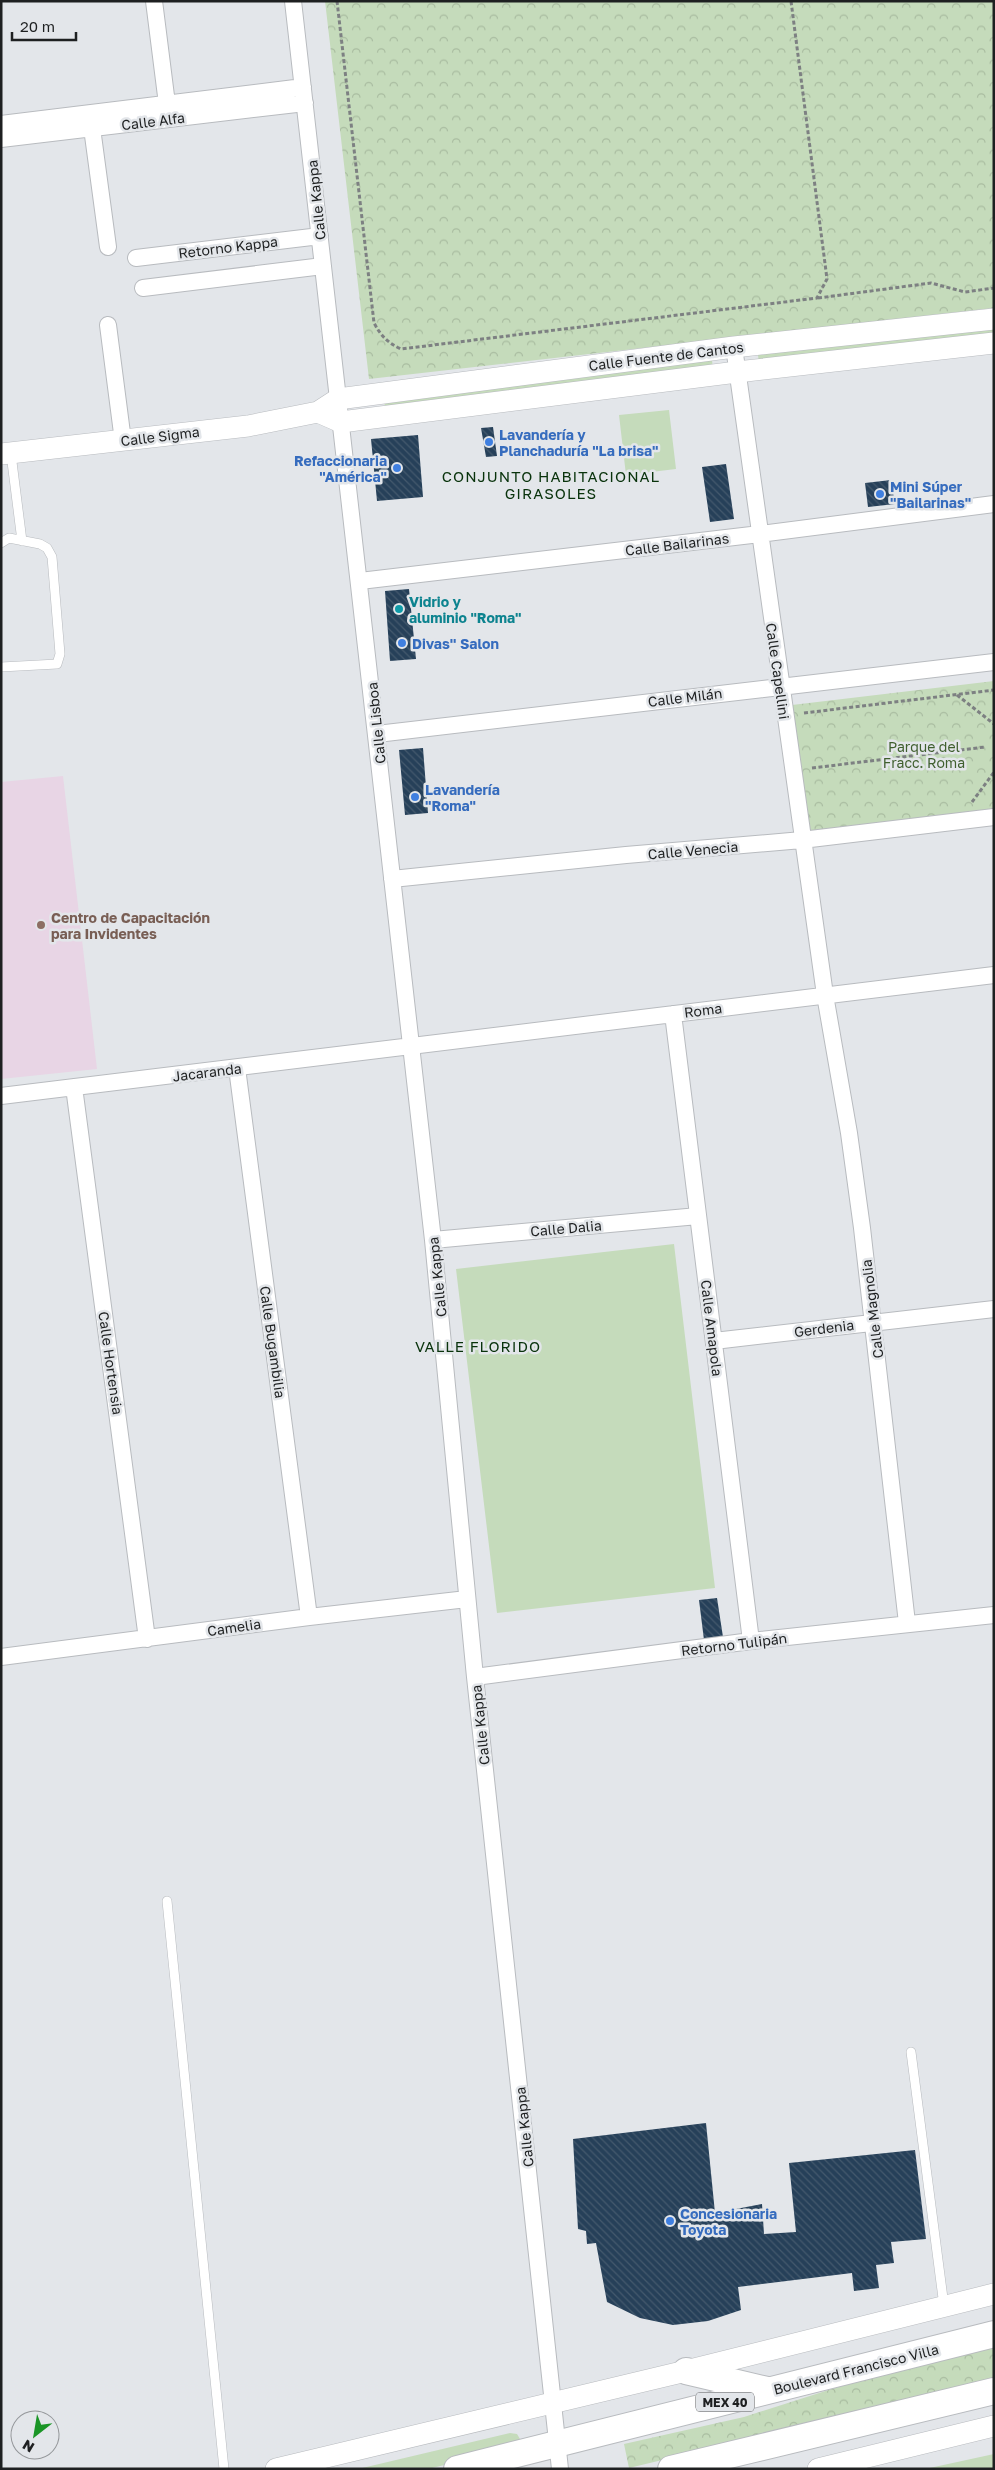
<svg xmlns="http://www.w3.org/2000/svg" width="995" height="2470" font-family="'Golos Text',sans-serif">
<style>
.education{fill:#e8d5e5}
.grass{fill:#c5dbbb}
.park{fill:url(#park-crowns)}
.building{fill:url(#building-back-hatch)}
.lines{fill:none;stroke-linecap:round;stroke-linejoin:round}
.service-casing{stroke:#b8bbbf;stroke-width:10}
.minor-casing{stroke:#b8bbbf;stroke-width:18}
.tertiary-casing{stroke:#b8bbbf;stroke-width:22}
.primary-casing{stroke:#b8bbbf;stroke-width:28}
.path{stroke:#7d8082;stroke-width:3;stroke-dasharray:4 2.5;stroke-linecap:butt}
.service{stroke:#fff;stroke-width:9}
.minor{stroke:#fff;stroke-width:16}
.tertiary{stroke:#fff;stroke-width:21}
.primary{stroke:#fff;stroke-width:26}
.shop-dot{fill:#3f7fe0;stroke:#e3e6ea;stroke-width:2}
.culture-dot{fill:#0f9aa8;stroke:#e3e6ea;stroke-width:2}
.education-dot{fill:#8d6e63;stroke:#e3e6ea;stroke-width:2}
.labels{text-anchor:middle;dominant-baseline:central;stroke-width:5;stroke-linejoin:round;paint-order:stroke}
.shield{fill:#e3e6ea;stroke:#595b5d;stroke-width:1}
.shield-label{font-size:12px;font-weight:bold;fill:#1e2021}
.street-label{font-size:14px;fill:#1e2021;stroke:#e3e6ea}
.shop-label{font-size:14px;font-weight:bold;fill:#366cbe;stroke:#e3e6ea;text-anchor:start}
.culture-label{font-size:14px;font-weight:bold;fill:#0d838f;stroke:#e3e6ea;text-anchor:start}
.park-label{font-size:14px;fill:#3f5f2e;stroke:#e3e6ea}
.education-label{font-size:14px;font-weight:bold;fill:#785e54;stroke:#e3e6ea;text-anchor:start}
.neighbourhood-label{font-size:15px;letter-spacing:1px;fill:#09330c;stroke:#e3e6ea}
</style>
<defs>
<pattern id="park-crowns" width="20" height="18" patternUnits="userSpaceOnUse" patternTransform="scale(1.25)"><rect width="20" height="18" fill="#c5dbbb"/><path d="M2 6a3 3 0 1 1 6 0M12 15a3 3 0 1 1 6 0" fill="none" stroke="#a9bca0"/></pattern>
<pattern id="building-back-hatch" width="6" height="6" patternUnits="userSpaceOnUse" patternTransform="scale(1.25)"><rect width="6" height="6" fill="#264059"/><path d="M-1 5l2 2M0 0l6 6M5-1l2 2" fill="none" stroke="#44596d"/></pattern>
</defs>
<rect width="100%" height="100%" fill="#e3e6ea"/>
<path class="education" d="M63 776 97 1069 1 1079V782Z"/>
<path class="grass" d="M994 329V336L759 363 758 355Z
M712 360 713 369 385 408 384 398Z
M669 410 676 469 626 475 619 415Z
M674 1244 715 1588 497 1613 456 1269Z
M510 2433 517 2434 520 2439 519 2444 514 2448 428 2469H358Z
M994 2454V2469H925Z"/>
<path class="park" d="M325 1H994V308L369 379Z
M994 681V812L808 833 792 705Z
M994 2346V2380L629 2468 624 2444 744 2417 885 2372Z"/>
<path class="building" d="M493 427 497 456 486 457 481 428Z
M418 435 423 497 377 501 371 439Z
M726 464 734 519 710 522 702 467Z
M891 480 895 504 868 507 865 483Z
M409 589 416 659 390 661 385 591Z
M423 748 428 813 405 815 399 750Z
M717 1598 723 1637 704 1640 699 1600Z
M706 2123 715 2213 762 2204 764 2234 796 2232 789 2163 915 2150 926 2239 891 2242 894 2263 876 2265 879 2288 854 2291 852 2273 738 2287 741 2310 708 2321 673 2325 640 2318 607 2302 596 2243 587 2244 586 2231 578 2229 573 2139Z"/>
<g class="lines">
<g class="service-casing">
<path id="service" d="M11 454 22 541
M1 543 9 538 40 544 47 548 52 557 60 654 57 664 1 667
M167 1901 224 2469
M911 2052 944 2306"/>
</g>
<g class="minor-casing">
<path id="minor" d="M154 1 167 104
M293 1 433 1240 475 1677 560 2469
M1 124 303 87
M92 128 108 247
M1 139 305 103
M136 258 320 236
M143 288 323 266
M108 325 123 441
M734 347 825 995 849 1133 862 1228 907 1623
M360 581 760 534 994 504
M377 734 994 662
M392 879 626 855 802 840 994 817
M673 1014 751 1641
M237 1068 309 1617
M74 1087 147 1639
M1 1096 994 975
M433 1240 698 1216
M714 1341 994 1309
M1 1657 309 1617 467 1599
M475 1677 751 1641 994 1615"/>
</g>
<g class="tertiary-casing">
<path id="tertiary" d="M318 412 341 422 737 372 994 343
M1 454 248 426 318 412 338 399 734 347 994 319
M276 2469 686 2371 994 2294
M818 2469 994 2426"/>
</g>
<g class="primary-casing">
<path id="primary" d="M686 2371 767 2390
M457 2469 994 2334
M671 2469 994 2391"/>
</g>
<path class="path" d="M337 1 374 323C381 336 388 343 401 349L817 298 827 279 791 1
M818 298 931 283 965 292 994 288
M957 695 994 724
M804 713 994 690
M812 768 985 747
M972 802 994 772"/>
<use href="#service" class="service"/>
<use href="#minor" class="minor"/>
<use href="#tertiary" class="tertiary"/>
<use href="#primary" class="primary"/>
</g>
<g class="shop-dot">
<circle cx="489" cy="442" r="5"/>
<circle cx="397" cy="468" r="5"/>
<circle cx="880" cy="494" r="5"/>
<circle cx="402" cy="643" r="5"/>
<circle cx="415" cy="797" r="5"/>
<circle cx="670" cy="2221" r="5"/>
</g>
<circle class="culture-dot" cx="399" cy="609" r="5"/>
<circle class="education-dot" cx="41" cy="925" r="5"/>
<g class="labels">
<rect class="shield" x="696" y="2392.5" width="58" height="19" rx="4"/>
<g class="shield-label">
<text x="725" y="2402">MEX 40</text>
</g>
<g class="street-label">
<text transform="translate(153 121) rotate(-7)">Calle Alfa</text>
<text transform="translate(316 200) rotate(-96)">Calle Kappa</text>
<text transform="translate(228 247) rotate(-7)">Retorno Kappa</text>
<text transform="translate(666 356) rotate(-7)">Calle Fuente de Cantos</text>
<text transform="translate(160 436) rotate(-7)">Calle Sigma</text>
<text transform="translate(677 544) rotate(-7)">Calle Bailarinas</text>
<text transform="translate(778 671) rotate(82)">Calle Capellini</text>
<text transform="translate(685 697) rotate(-7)">Calle Milán</text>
<text transform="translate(376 723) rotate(-96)">Calle Lisboa</text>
<text transform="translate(693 850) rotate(-5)">Calle Venecia</text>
<text transform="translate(703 1010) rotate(-7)">Roma</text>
<text transform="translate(207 1072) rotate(-7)">Jacaranda</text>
<text transform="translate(566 1228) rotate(-5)">Calle Dalia</text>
<text transform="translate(437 1277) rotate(-96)">Calle Kappa</text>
<text transform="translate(872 1309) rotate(-97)">Calle Magnolia</text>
<text transform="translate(712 1328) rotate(83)">Calle Amapola</text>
<text transform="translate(824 1328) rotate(-7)">Gerdenia</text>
<text transform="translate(273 1342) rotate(82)">Calle Bugambilia</text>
<text transform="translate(111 1363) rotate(82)">Calle Hortensia</text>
<text transform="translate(234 1627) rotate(-8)">Camelia</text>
<text transform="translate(734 1644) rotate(-7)">Retorno Tulipán</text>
<text transform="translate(480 1725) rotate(-96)">Calle Kappa</text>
<text transform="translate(524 2127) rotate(-96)">Calle Kappa</text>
<text transform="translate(856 2369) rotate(-14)">Boulevard Francisco Villa</text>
</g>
<g class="shop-label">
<text x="499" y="434">Lavandería y<tspan x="499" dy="16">Planchaduría "La brisa"</tspan></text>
<text x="387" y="460" text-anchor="end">Refaccionaria<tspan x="387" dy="16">"América"</tspan></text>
<text x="890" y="486">Mini Súper<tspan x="890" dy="16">"Bailarinas"</tspan></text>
<text x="412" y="643">Divas'' Salon</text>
<text x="425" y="789">Lavandería<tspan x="425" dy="16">"Roma"</tspan></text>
<text x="680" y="2213">Concesionaria<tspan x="680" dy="16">Toyota</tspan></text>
</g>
<g class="culture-label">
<text x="409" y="601">Vidrio y<tspan x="409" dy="16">aluminio "Roma"</tspan></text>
</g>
<g class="park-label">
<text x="924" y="746">Parque del<tspan x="924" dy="16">Fracc. Roma</tspan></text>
</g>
<g class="education-label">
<text x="51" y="917">Centro de Capacitación<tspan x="51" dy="16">para Invidentes</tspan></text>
</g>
<g class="neighbourhood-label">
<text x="551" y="476">CONJUNTO HABITACIONAL<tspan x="551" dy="17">GIRASOLES</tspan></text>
<text x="478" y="1346">VALLE FLORIDO</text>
</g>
</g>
<rect width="995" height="2470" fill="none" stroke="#1e2021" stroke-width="5"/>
<g transform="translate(35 2435) rotate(211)"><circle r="24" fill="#e3e6ea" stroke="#94979a"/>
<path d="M0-4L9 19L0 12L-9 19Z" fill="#1a9526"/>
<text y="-8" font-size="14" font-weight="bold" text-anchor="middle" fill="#1e2021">N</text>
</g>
<path d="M12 32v8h64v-8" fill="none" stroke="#1e2021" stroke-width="2.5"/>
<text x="20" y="32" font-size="15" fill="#1e2021" stroke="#e3e6ea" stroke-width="4" paint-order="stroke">20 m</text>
</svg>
